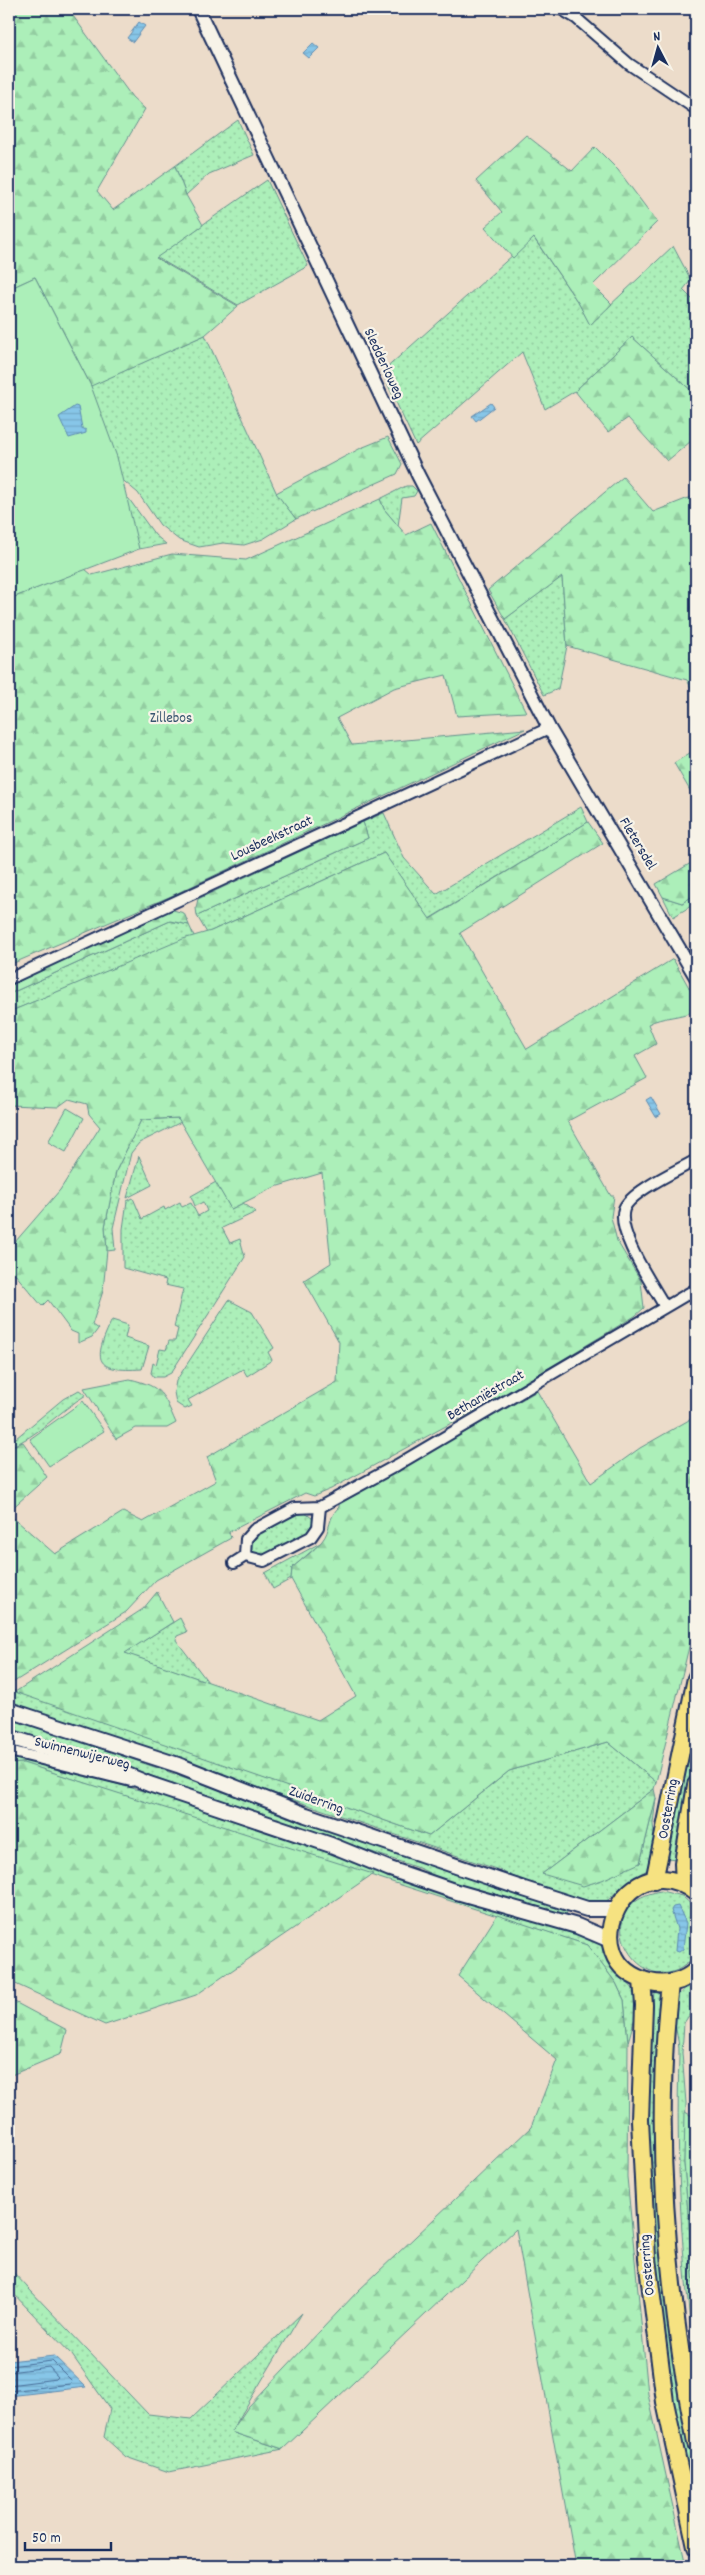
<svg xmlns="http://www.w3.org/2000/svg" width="705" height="2575" font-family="Dekko,sans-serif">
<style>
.grass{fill:url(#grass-dots);stroke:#648f8c}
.forest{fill:url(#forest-firs);stroke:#648f8c}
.green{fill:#acefb9;stroke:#648f8c}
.water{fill:url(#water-rules);stroke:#5c8ab1}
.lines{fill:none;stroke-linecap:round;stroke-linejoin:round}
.shore{stroke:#466b95;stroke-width:1}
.minor-casing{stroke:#1b2f5e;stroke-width:14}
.tertiary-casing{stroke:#1b2f5e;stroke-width:16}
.secondary-casing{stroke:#1b2f5e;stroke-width:18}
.primary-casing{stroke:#1b2f5e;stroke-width:20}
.minor{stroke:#f7f3e8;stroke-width:10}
.tertiary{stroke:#f7f3e8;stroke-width:12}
.secondary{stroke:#f7f3e8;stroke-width:14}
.primary{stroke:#f6e281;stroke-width:16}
.labels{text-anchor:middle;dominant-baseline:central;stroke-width:4.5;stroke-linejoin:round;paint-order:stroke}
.street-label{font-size:15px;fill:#1b2f5e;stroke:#f7f3e8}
.park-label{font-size:15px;fill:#385570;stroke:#f7f3e8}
</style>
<defs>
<pattern id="grass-dots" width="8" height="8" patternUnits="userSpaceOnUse" patternTransform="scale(1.25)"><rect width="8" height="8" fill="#acefb9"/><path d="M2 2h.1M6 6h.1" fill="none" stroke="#93cda1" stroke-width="1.8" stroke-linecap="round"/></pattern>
<pattern id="forest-firs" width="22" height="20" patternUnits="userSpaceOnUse" patternTransform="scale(1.25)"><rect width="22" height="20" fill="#acefb9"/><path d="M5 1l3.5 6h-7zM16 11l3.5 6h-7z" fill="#93cda1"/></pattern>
<pattern id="water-rules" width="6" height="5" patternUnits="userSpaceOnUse" patternTransform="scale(1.25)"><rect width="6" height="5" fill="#87c6e8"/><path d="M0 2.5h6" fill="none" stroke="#74aac9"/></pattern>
</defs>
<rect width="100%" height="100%" fill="#ecdcca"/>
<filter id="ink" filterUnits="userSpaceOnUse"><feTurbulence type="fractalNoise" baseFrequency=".02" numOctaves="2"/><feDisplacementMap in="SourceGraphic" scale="10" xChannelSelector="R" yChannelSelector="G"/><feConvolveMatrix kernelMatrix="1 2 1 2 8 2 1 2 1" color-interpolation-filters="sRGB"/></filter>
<g filter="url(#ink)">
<path class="grass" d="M238 120 254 155 209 174 186 195 175 166Z
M267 180 308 266 238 305 156 257Z
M533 237 579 304 590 324 673 246 691 280 683 290 696 303V395L632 337 575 391 545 409 522 352 416 445 382 372Z
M35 277 91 385 205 335 276 492 296 519 263 539 244 545 223 543 199 547 179 540 160 525 138 493 119 477Z
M109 483 129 499 155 535 166 544 139 549 118 519Z
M406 486H412L417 491 414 496 402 498 398 526 384 509 380 499Z
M562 576 567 646 558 689 544 695 505 619Z
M581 807 588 822 429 919 384 853 211 931 207 933 197 916 368 838 363 822 384 813 404 858 436 894Z
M696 894V903L673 917 663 897 682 903Z
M170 921 189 925 194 936 9 1012V994Z
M178 1118 181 1122 139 1143 131 1153 113 1228 115 1250 107 1251 105 1227 116 1171 141 1120Z
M139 1156 152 1185 127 1198Z
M216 1182 231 1209 243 1203 256 1212 222 1228 230 1243 240 1239 245 1257 171 1373 163 1377H154L151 1373 153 1363 156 1365 160 1349 166 1350 169 1341H175L178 1329 174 1327 183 1289 165 1285 166 1280 123 1268V1229L127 1201 133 1198 142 1219 164 1207 165 1210 180 1202 182 1207 191 1203 198 1216 207 1211 203 1202 195 1206 191 1196Z
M229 1300 252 1312 274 1348 268 1352 272 1360 247 1376 243 1369 188 1400 192 1406 185 1409 176 1403 174 1392 176 1381Z
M112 1320 128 1325 125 1338 149 1346 142 1369C95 1372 92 1361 112 1320Z
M79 1390 86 1395C59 1411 38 1437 9 1447V1440L16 1438 63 1399Z
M305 1513 312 1518 313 1522 307 1534 263 1557 252 1551C251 1546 251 1542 253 1539 258 1532 297 1513 305 1513Z
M322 1542 292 1568 291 1579 273 1589 265 1573Z
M180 1618 187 1632 177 1636 176 1640 208 1682 124 1653Z
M12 1690 429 1836 509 1771 608 1742 656 1782 654 1789 542 1874 640 1863 656 1798 653 1824 655 1841 653 1859 647 1870 626 1883 608 1900 594 1904 537 1888 499 1870 9 1703V1691Z
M696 1705V1753L676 1859 667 1858 679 1785Z
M9 1717 568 1909 565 1918 462 1889 421 1869 120 1765 9 1732Z
M9 1755 154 1794 392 1874 546 1921 599 1942 616 1970 635 1991 636 2014 628 2042 624 2000 616 1983 587 1945 23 1763 9 1764Z
M696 1843V1880L692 1868Z
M661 1891 682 1896 696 1909V1953C650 2019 575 1905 661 1891Z
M696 1982V2005L684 2023 682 2053 686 2103 684 2163 696 2311V2366C681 2263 676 2159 679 2055 680 2037 671 2021 675 2002 677 1992 688 1987 696 1982Z
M654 1991 660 1994 656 2098 688 2437 696 2477V2517L670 2396 652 2238 647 2107Z
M9 2268 148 2414 191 2419 302 2313 231 2432 283 2449 169 2472 126 2457 104 2437 110 2409 72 2355 9 2289Z"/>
<path class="forest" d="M9 9H68L132 97 145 109 97 191 113 210 175 166 186 195 203 225 156 258 238 306 205 335 91 386 35 277 9 289Z
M526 135 572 171 595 147 618 170 657 222 593 285 612 304 590 325 579 304 534 238 513 258 485 227 502 212 476 181Z
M632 337 696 395V437L667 461 628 418 608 432 575 391Z
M388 437 402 464 397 474 296 519 276 493 361 448Z
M623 477 653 512 696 495V697L687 680 567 646 562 577 505 619 488 590Z
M380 499 384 509 406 535 431 523 526 712 457 716 446 675 394 688 337 718 352 745 525 729 169 897 9 965V599L85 569 92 575 172 554 246 560Z
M696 749V801L674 763Z
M363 822 368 838 197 916 196 908 198 899Z
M588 822 603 843 460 933 527 1049 673 959 696 1000V1010C681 1018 663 1016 648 1024L656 1044 635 1056 647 1078 568 1121 611 1196H614L611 1217 617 1241 641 1281 644 1308 635 1316 517 1387 331 1489 314 1496 305 1493 229 1532 231 1538 156 1580 126 1612 9 1685V1514L55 1554 123 1512 143 1522 216 1481 207 1457 337 1382 339 1342 304 1280 331 1263 322 1173 275 1187 231 1209 178 1118 141 1120 116 1171 105 1227 107 1250 103 1291 92 1325 98 1329 92 1337 78 1343V1334L71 1331 48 1300 42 1306 9 1267V1249L60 1190 100 1127 89 1114 87 1104 69 1099 58 1107 9 1105V1012L183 939 211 931 384 853 430 919Z
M696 860V894L682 903 663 897 656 884Z
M173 910 184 913 189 925 170 921 9 994V986L164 911Z
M130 1379C163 1387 163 1394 176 1423L167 1428H136L116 1439 84 1388Z
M537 1391 591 1483 640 1448 696 1416V1618L656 1782 608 1742 509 1771 429 1836 15 1692 143 1609 157 1592 173 1622 125 1653 318 1720 356 1696 291 1579 292 1568C302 1559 314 1551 322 1541 331 1530 328 1517 339 1507V1504Z
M23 1442 47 1477 9 1511V1447Z
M23 1763 373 1874 196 1995 105 2025 9 1981V1764Z
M654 1789 656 1798 640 1863 602 1880 583 1886 542 1874Z
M497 1915 587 1945 616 1983 624 2000 628 2042 627 2177 648 2394 686 2566H576L516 2229 283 2449 231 2432 248 2407 358 2291 531 2127 557 2060 458 1976Z
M9 1999 67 2030 61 2054 9 2076Z
M685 2112 696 2118V2311L684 2163Z"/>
<path class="green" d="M35 277 91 386 117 457 139 549 9 599V289Z
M67 1108 84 1118 66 1152 48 1142Z
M83 1401 104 1431 49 1466 30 1439Z"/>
<path class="water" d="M139 22 145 26 133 42 127 38Z
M313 43 319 48 309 58 303 53Z
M491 403 494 407 476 421 472 416Z
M75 406 78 407 82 428 86 430V433L69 438 59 417Z
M651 1097 661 1114 656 1117 646 1100Z
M678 1906 686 1923 683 1949 679 1952 675 1951 677 1929 671 1910 673 1907Z
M54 2356 86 2387 9 2396V2361Z"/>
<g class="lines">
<path class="shore" d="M9 2366 52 2361 72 2381 70 2384 9 2391
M9 2372 49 2367 58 2377 56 2379 9 2385"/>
<g class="minor-casing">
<path id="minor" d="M561 9 576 18 629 64 696 109
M9 979 549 728
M665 1307C653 1285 616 1233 624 1209 631 1191 679 1170 696 1160
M320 1507 318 1527 311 1537 264 1561 245 1556 246 1539 254 1530 295 1508 320 1507 397 1465 696 1289
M234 1563 245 1556
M9 1751 131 1781"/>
</g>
<g class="tertiary-casing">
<path id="tertiary" d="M198 9 418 475 549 728 696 977"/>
</g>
<g class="secondary-casing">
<path id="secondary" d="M9 1710 178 1765 306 1815 524 1889 587 1909H615
M9 1737 108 1767 149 1784 331 1845 390 1869 457 1892 577 1926 610 1940"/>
</g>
<g class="primary-casing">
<path id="primary" d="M654 1881 696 1678
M684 1885 683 1863 696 1785
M696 1893C628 1838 568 1962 650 1982 666 1986 684 1982 696 1970
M642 1980 644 2005 640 2120 647 2258 665 2402 696 2547
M670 1983C653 2136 667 2293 696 2443"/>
</g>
<use href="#minor" class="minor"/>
<use href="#tertiary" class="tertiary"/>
<use href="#secondary" class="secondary"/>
<use href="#primary" class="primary"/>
</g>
</g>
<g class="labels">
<g class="street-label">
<text transform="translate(383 364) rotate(65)">Sledderloweg</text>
<text transform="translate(272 839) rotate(-25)">Lousbeekstraat</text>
<text transform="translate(637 844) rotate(59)">Fletersdel</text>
<text transform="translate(486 1396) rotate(-30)">Bethaniëstraat</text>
<text transform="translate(82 1754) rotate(14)">Swinnenwijerweg</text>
<text transform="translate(316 1801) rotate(20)">Zuiderring</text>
<text transform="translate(669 1809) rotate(-80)">Oosterring</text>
<text transform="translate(648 2265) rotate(-95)">Oosterring</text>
</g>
<g class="park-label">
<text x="171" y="719">Zillebos</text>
</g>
</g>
<rect width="705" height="2575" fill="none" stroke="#f7f3e8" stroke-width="30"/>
<rect x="15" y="15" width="675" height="2545" fill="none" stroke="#1b2f5e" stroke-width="2" filter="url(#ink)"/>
<g transform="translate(658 48) rotate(354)" stroke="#f7f3e8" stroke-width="4" paint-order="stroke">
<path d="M0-4L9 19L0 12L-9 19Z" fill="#1b2f5e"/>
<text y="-8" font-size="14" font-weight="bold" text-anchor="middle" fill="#1b2f5e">N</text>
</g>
<path d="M25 2542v8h86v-8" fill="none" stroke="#1b2f5e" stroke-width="2.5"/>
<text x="32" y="2542" font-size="15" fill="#1b2f5e" stroke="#f7f3e8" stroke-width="4" paint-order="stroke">50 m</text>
</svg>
